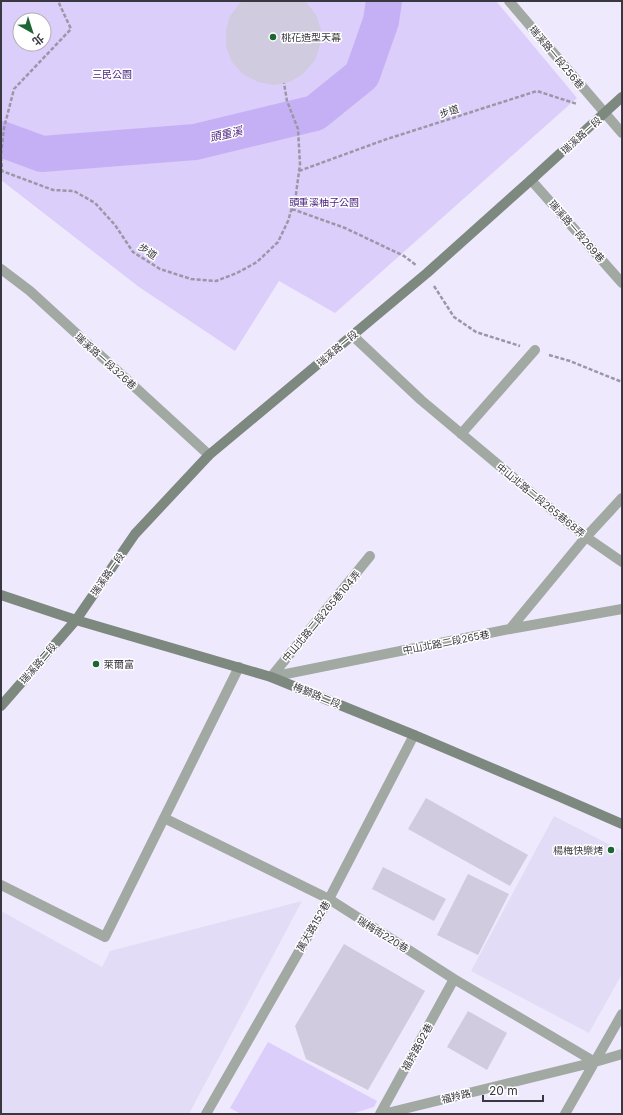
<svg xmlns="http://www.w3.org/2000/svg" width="623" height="1115" font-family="Inter,'Noto Sans TC',sans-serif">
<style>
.built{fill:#e3dcf7}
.green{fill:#dbcefa;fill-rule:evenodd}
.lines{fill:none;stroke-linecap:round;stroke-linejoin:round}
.river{stroke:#c5b0f5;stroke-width:36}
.building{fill:#d0cbde}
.path{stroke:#9b97a6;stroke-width:2.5;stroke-dasharray:4 2;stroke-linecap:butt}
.street{stroke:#a1a9a2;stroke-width:10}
.secondary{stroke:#7d887f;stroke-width:10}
.poi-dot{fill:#1b6633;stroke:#fff;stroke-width:1.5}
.labels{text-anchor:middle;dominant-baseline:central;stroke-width:3;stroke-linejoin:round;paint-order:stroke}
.poi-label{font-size:10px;fill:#39373f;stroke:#fff;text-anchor:start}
.street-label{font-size:10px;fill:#39373f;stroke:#fff}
.park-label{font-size:10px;fill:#481d7e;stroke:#fff}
.water-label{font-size:11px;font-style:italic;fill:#4b2081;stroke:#fff}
</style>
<rect width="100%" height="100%" fill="#efe9fe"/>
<path class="built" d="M554 816 622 851V974L589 1033 471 971Z
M302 901 189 1114H1V911L102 967 110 951Z"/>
<path class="green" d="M1 1H496L577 98 335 313 279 281 235 351 139 287 1 180 2 140 1 139ZM20 20H44V44H20Z
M268 1042 377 1101 374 1107 351 1114H241L230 1108Z"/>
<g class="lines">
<path class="river" d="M1 139 42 154 195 142 315 113 362 75 381 21 384 1"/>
</g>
<path class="building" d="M243 1H304L307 3 316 15 321 30 320 45 315 60 304 73 290 82 274 85 258 82 243 74 232 62 226 47V30L230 16 239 4Z
M426 798 528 855 510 886 408 829Z
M383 867 446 899 434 921 372 889Z
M468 874 509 894 478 955 437 935Z
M344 944 425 991 368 1090 306 1059 295 1026Z
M468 1011 507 1033 487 1070 447 1047Z"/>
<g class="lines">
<path class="path" d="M1 154 4 128 14 89 71 29 58 1
M1 157 2 171 53 190 74 191 95 203 115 225 133 252 160 269 191 279 216 281 237 273 257 262 278 242 288 221 296 194 300 164 298 129 287 101 284 83
M299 171 384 140 537 91 577 104
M292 209 345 228 404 256 416 265
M434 286 454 317 476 332 520 346
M549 355 570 361 622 382"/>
<path class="street" d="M509 1 622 133
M531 180 622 283
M1 269 30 291 209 455
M352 335 421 400 545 504 586 537 622 562
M461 434 535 350
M510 629 586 537 622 498
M271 677 510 629 622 609
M271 677 370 556
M164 818 329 899 454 979 595 1062
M1 885 105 937 239 667
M206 1114 329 899 414 735
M380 1114 454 979
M383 1114 595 1062 622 1054
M565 1114 622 1014"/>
<path class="secondary" d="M1 595 76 620 271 677 414 735 560 797 622 824
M1 706 76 620 135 534 209 455 427 273 531 180 622 97"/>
</g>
<g class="poi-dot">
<circle cx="273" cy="37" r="4"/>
<circle cx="96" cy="664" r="4"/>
<circle cx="611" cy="850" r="4"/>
</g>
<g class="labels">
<g class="poi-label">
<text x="281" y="37">桃花造型天幕</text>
<text x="104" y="664">萊爾富</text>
<text x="603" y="850" text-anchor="end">楊梅快樂烤</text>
</g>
<g class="street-label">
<text transform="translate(557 57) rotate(50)">瑞溪路一段256巷</text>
<text transform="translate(449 111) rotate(-18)">步道</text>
<text transform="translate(581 135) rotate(-42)">瑞溪路一段</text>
<text transform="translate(577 231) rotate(49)">瑞溪路一段269巷</text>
<text transform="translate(148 251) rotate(34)">步道</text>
<text transform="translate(337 348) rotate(-40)">瑞溪路一段</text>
<text transform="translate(106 361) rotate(42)">瑞溪路一段326巷</text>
<text transform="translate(541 500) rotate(39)">中山北路二段265巷68弄</text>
<text transform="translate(107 574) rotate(-55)">瑞溪路一段</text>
<text transform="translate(321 616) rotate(-50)">中山北路二段265巷104弄</text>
<text transform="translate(446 642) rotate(-11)">中山北路二段265巷</text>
<text transform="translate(38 663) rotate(-49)">瑞溪路二段</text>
<text transform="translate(317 695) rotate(22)">梅獅路二段</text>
<text transform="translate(313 926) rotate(-60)">萬大路152巷</text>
<text transform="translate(383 934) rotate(32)">瑞梅街220巷</text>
<text transform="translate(417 1047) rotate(-61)">福羚路92巷</text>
<text transform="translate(456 1096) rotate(-14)">福羚路</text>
</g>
<g class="park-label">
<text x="112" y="74">三民公園</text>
<text x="324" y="202">頭重溪柚子公園</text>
</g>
<g class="water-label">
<text transform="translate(226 134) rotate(-13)">頭重溪</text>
</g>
</g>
<rect width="623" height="1115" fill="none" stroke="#39373f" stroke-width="4"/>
<g transform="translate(32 32) rotate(141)"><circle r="19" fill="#ffffff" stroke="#b0afb2"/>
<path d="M0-3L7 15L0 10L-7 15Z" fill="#1b6633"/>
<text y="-6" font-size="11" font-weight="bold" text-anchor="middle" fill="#39373f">北</text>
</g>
<path d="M483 1095v6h60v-6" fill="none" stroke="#39373f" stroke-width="2"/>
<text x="489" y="1095" font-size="12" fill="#39373f" stroke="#ffffff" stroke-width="3" paint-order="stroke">20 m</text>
</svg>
